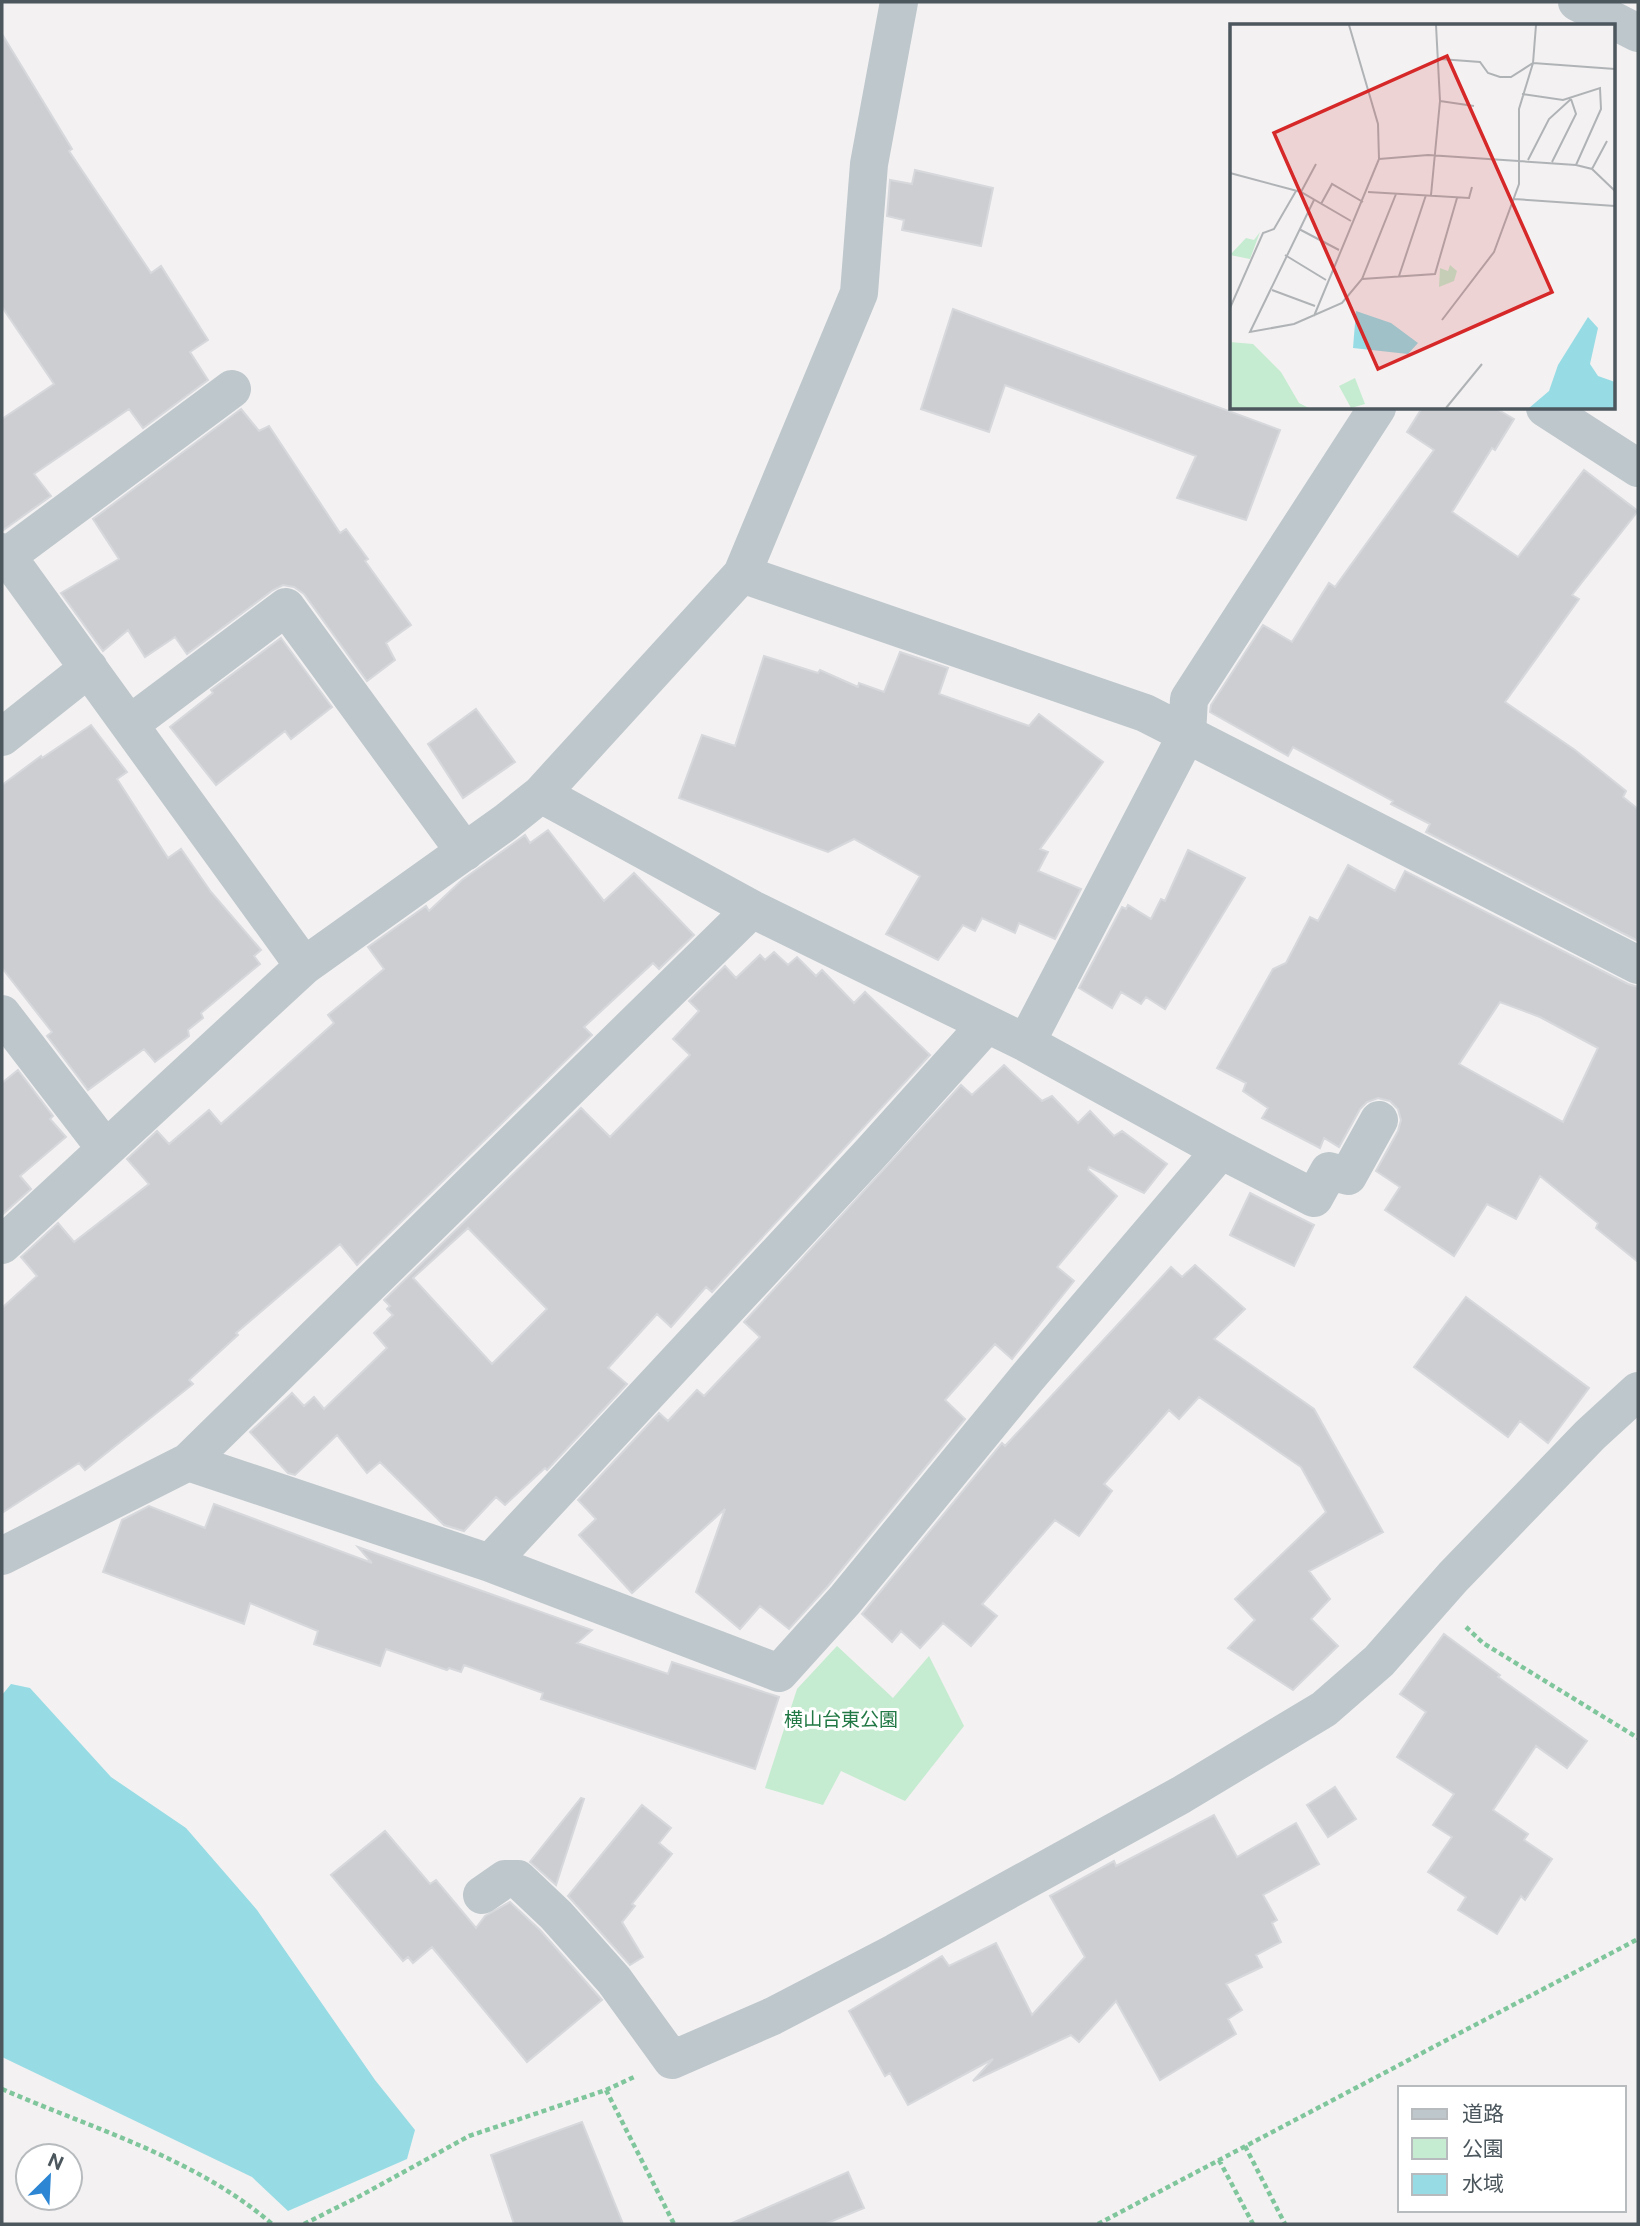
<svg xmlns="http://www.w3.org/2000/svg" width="1640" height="2226" font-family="'Public Sans','Noto Sans JP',sans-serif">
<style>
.green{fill:#c5ecd0}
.water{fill:#97dce4}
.building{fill:#ccced2;stroke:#d6d8dc;stroke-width:2;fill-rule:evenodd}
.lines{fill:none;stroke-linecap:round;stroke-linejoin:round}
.path{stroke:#80c69c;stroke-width:4.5;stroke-dasharray:5 3.5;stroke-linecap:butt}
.minor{stroke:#bec7cc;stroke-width:38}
.labels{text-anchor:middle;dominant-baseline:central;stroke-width:6;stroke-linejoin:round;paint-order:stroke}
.park-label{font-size:19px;fill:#217844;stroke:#fff}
.inset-road{fill:none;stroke:#b0b3b6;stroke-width:2}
.view{fill:#d62828;fill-opacity:0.15;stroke:#d62828;stroke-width:3.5}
.inset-edge{fill:none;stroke:#4b565d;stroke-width:3.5}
</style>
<rect width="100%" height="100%" fill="#f3f1f2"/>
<path class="green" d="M837 1646 893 1698 929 1656 964 1726 905 1801 841 1771 823 1805 765 1788 797 1689Z"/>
<path class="water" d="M11 1684 30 1688 111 1777 186 1828 257 1910 375 2080 415 2130 407 2159 288 2211 252 2177 2 2057V1695Z"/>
<path class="building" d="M2 34 72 149 69 151 151 273 161 266 208 340 190 352 208 380 143 428 129 409 34 474 51 496 2 531V419L54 384 2 307Z
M915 170 993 188 981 246 902 230 904 220 887 216 890 180 912 184Z
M953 309 1280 430 1246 520 1177 498 1196 456 1005 385 989 432 921 409Z
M1422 408H1495L1514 419 1495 450 1492 448 1452 512 1518 557 1584 470 1638 511 1572 595 1579 599 1505 702 1575 750 1626 791 1623 797 1638 809V941L1426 832 1430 824 1391 804 1393 801 1293 747 1288 756 1210 712 1211 705 1263 625 1292 642 1329 583 1335 587 1434 450 1407 432Z
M241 409 259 431 269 426 340 533 346 529 368 559 365 561 411 625 386 643 395 660 367 681 304 594 294 587 283 585 273 590 187 654 175 637 145 657 128 630 103 651 61 593 119 559 93 519Z
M281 638 332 707 291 739 285 731 216 785 170 727 213 693 211 690Z
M900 652 948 668 939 694 1029 726 1039 714 1103 762 1040 849 1048 852 1038 871 1081 889 1055 939 1019 923 1015 933 982 918 975 931 963 925 938 960 886 934 920 876 854 839 828 852 679 798 702 735 735 746 764 656 818 673 820 670 858 687 859 683 884 692Z
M476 709 515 762 463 798 428 744Z
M91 725 127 772 117 779 168 858 181 849 211 892 261 950 254 956 260 964 201 1013 203 1018 188 1030 189 1036 155 1062 144 1049 88 1090 47 1036 52 1032 2 968V785L41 756 42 758Z
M548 830 604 901 634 873 694 935 659 969 653 963 584 1027 592 1035 357 1265 340 1244 236 1333 238 1335 189 1380 193 1384 85 1470 79 1463 2 1513V1308L37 1276 21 1257 58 1223 74 1242 149 1184 127 1159 157 1131 169 1144 209 1110 221 1124 334 1023 328 1015 384 969 368 947 426 906 429 911 462 880 525 835 530 843Z
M1188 850 1245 878 1165 1009 1146 997 1141 1004 1121 992 1112 1008 1079 988 1122 907 1126 909 1128 905 1151 919 1161 899 1165 901Z
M1348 865 1395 891 1405 871 1628 984 1638 987V1262L1596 1228 1598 1223 1540 1176 1516 1219 1487 1204 1454 1256 1385 1210 1400 1187 1376 1171 1398 1131 1401 1120 1398 1109 1390 1101 1378 1098 1367 1102 1360 1109 1339 1147 1324 1138 1320 1148 1262 1118 1268 1108 1243 1091 1246 1083 1217 1068 1273 969 1286 963 1310 917 1318 921ZM1500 1002 1540 1017 1598 1048 1563 1122 1459 1064Z
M774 952 788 965 797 957 816 976 822 970 854 1003 865 992 930 1055 712 1292 706 1287 671 1327 657 1314 608 1368 627 1384 547 1470 545 1468 505 1505 496 1497 464 1531 444 1525 380 1462 367 1473 337 1435 295 1475 288 1473 250 1432 292 1393 304 1406 314 1397 324 1409 387 1348 374 1333 393 1315 387 1309 390 1306 384 1300 581 1108 610 1137 690 1055 673 1039 699 1011 689 1001 725 966 736 978 760 955 765 960ZM468 1228 547 1309 492 1364 413 1278Z
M1004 1065 1042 1101 1052 1096 1078 1123 1090 1111 1114 1136 1122 1131 1167 1164 1144 1193 1089 1167 1088 1170 1117 1196 1057 1267 1074 1281 1012 1359 995 1344 945 1400 965 1419 828 1586 789 1629 760 1606 740 1629 696 1592 725 1509 632 1593 579 1535 596 1519 578 1500 659 1413 668 1421 697 1390 704 1396 760 1337 744 1322 961 1085 972 1095Z
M18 1070 53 1116 50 1119 66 1137 20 1176 31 1189 2 1215V1083Z
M1250 1193 1314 1225 1294 1266 1230 1235Z
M1195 1265 1245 1309 1214 1339 1314 1409 1383 1532 1309 1571 1330 1599 1311 1619 1338 1646 1293 1690 1228 1648 1255 1620 1235 1599 1326 1512 1301 1467 1199 1397 1179 1419 1169 1410 1104 1484 1112 1491 1079 1536 1055 1520 982 1604 997 1616 971 1646 943 1623 920 1648 901 1631 892 1642 862 1614 1002 1443 1005 1446 1171 1267 1182 1277Z
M1466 1297 1589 1388 1548 1443 1520 1421 1508 1437 1414 1367Z
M214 1504 372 1563 358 1547 592 1630 577 1643 668 1674 672 1662 779 1697 755 1769 541 1699 543 1693 464 1665 461 1672 449 1668 447 1670 386 1649 380 1666 314 1644 318 1631 250 1603 244 1624 103 1572 122 1520 149 1506 205 1528Z
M1444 1634 1500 1675 1498 1677 1587 1741 1567 1768 1536 1746 1493 1810 1528 1834 1524 1840 1552 1859 1525 1900 1521 1896 1497 1934 1458 1910 1466 1897 1428 1872 1452 1837 1433 1825 1454 1794 1397 1757 1426 1712 1400 1694Z
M1335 1787 1356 1819 1328 1837 1307 1805Z
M581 1798 584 1799 556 1885 530 1862Z
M642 1805 671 1828 659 1843 672 1854 632 1904 635 1906 622 1922 643 1957 630 1965 568 1896Z
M1214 1815 1237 1857 1296 1823 1319 1864 1263 1895 1277 1920 1272 1923 1281 1942 1256 1955 1262 1967 1226 1984 1242 2010 1228 2019 1236 2034 1160 2080 1116 2001 1079 2042 1071 2035 973 2081 993 2059 908 2105 890 2073 885 2076 849 2011 942 1956 949 1966 996 1943 1032 2015 1085 1957 1050 1896 1114 1861 1116 1866Z
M385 1831 430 1884 436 1880 476 1928 485 1916 510 1902 540 1930 602 2000 527 2062 432 1947 413 1963 408 1957 403 1961 331 1875Z
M582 2122 623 2224H514L491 2155Z
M848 2172 864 2208 825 2224H730Z"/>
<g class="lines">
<path class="path" d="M1466 1627 1483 1643 1638 1738
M2 2089C93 2129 196 2158 272 2224
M606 2090 674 2224
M1245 2146 1285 2224
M1219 2160 1253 2224
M304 2224 360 2196 469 2136 606 2090 634 2077
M1098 2224 1638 1939"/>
<path class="minor" d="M1577 2 1638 33
M1545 408 1638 468
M2 552 7 556 304 966
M7 556 232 389
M742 574 1145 713 1638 965
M130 724 286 607 465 852
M2 737 89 668
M541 794 752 909 1026 1043 1221 1150 1314 1198 1329 1171 1348 1176 1379 1120
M2 1014 105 1148
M1026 1043 1187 734 1189 699 1377 408
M2 1245 304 966 506 822 541 794 742 574 859 293 869 164 899 2
M188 1462 490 1563 779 1673 845 1600 1027 1378 1221 1150
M2 1556 188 1462 752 909
M490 1563 871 1153 986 1025
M482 1895 505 1879H518L556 1915 614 1980 672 2060 773 2016 896 1952 1181 1795 1324 1709 1379 1661 1453 1577 1590 1435 1638 1391"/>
</g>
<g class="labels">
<g class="park-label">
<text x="841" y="1719">横山台東公園</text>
</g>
</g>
<g transform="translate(1230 24)">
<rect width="385" height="385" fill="#f3f1f2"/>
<path d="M30 208 20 235 0 231 16 214 24 216ZM220 241 227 247 224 257 209 263 210 244 218 247ZM0 318 23 320 51 348 69 379 79 384H0ZM125 354 135 380 121 384 109 362Z" fill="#c5ecd0"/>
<path d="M126 287 161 299 188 319 178 330 123 324ZM358 293 368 304 360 340 368 352 385 358V384H299L319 367 328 341Z" fill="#97dce4"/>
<path class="inset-road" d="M210 35 250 38 258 49 270 53H281L303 39 385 45M292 70 333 76 370 64 371 85 346 141M210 77 244 82M149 135 198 131 346 141 362 145 385 167M298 136 319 95 341 75M322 138 346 90 341 75M362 145 377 117M0 149 71 168 121 197M71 168 86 140M138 168 239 174 242 163M201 171 210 77 206 1M284 175 385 182M84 176 20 308 64 300 112 279 132 255 166 170M91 180 102 160 133 178M69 205 109 226M55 231 96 256M169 252 196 171M132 255 205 250 227 174M42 266 85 282M0 284 33 209 44 205 66 167M84 292 149 135 148 100 119 1M212 296 264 228 289 160V85L303 39 306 1M216 384 252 340"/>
<path class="view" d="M217 32 322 268 148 345 44 109Z"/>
<rect width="385" height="385" class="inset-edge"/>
</g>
<rect width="1640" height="2226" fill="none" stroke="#4b565d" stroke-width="7"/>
<rect x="1398" y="2086" width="228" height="126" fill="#ffffff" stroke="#b7bbbe" stroke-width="2"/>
<rect x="1412" y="2109" width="35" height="10" fill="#bec7cc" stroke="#b7bbbe" stroke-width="2"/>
<text x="1462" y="2121" font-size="21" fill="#4b565d">道路</text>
<rect x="1412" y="2138" width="35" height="21" fill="#c5ecd0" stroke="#b7bbbe" stroke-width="2"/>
<text x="1462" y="2156" font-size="21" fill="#4b565d">公園</text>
<rect x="1412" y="2174" width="35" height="21" fill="#97dce4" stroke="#b7bbbe" stroke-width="2"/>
<text x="1462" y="2191" font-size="21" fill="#4b565d">水域</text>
<g transform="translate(49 2177) rotate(24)"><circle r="33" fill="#ffffff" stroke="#b7bbbe" stroke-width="2"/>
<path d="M0-5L12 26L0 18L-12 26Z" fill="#2c86d3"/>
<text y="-10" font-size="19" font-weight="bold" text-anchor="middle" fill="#4b565d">N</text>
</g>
</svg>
